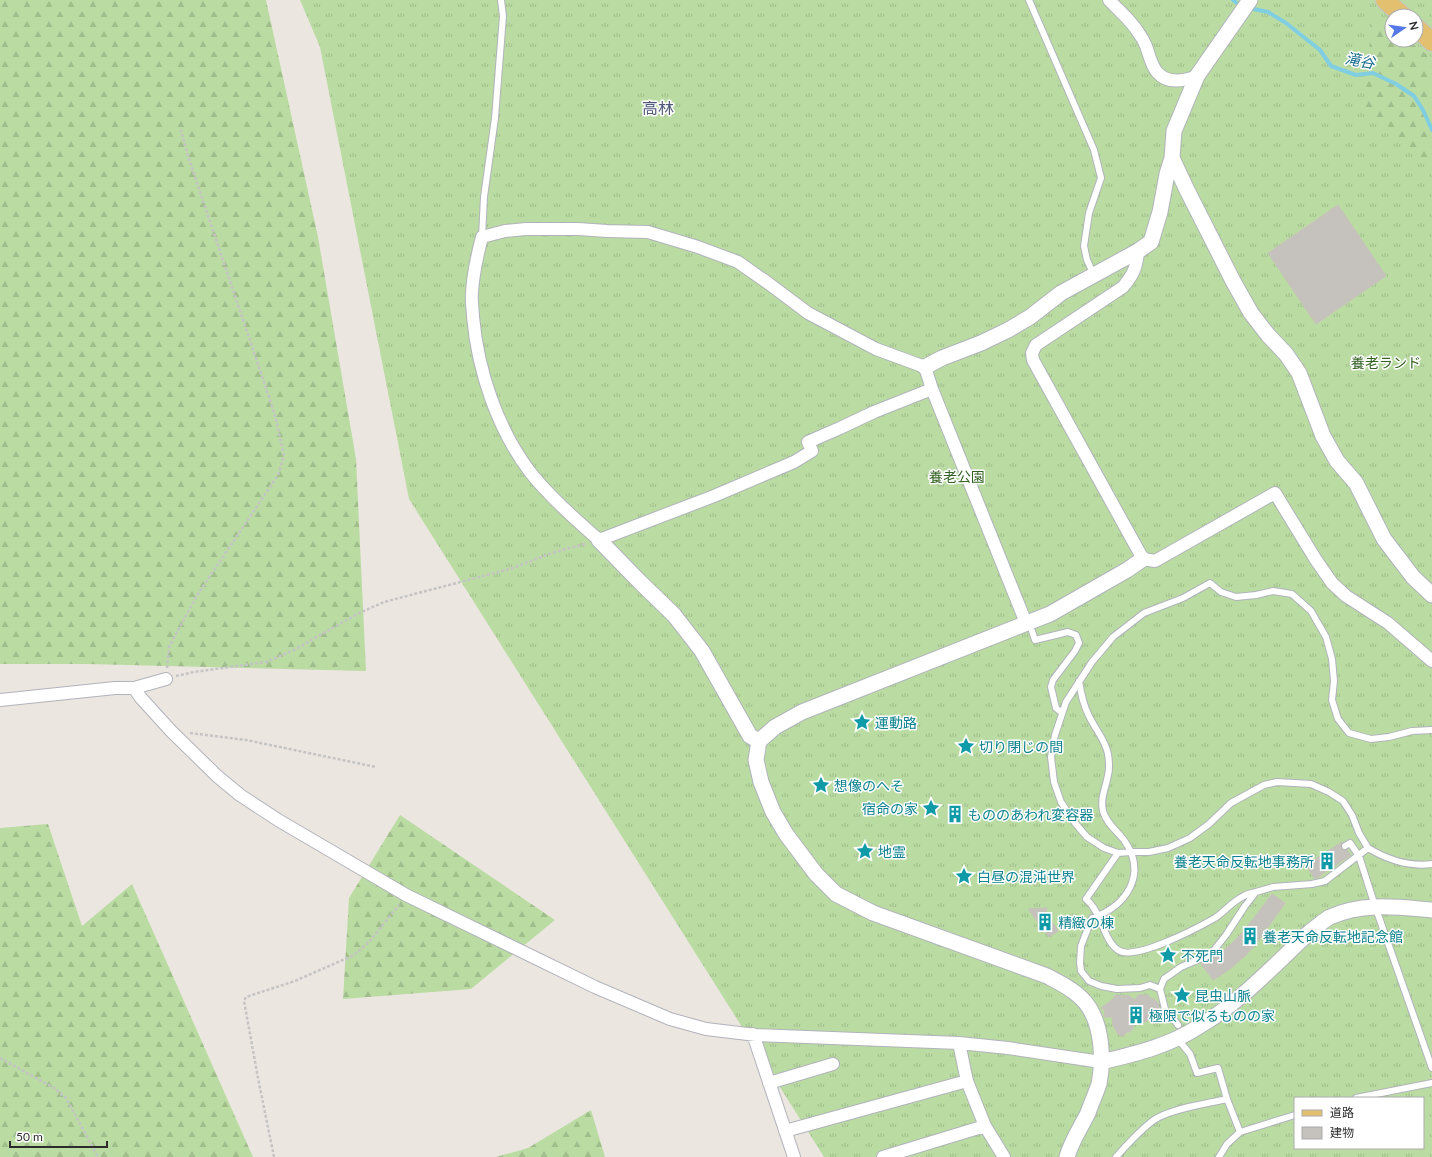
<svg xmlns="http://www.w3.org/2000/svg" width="1432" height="1157" font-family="Lato,'Noto Sans JP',sans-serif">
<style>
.grass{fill:url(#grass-tufts);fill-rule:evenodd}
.forest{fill:url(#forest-firs)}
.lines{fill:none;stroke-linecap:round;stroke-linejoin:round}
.stream{stroke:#80cee2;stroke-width:4}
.building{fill:#c5c1bc;stroke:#c8c2ba}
.service-casing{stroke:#b1b3bb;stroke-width:8}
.minor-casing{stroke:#b1b3bb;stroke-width:14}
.tertiary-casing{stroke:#b1b3bb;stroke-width:17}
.primary-casing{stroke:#c4c4c4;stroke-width:20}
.path{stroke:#c4c4c4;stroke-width:2.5;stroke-dasharray:3 2;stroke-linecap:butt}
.service{stroke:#fff;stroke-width:6}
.minor{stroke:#fff;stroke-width:12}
.tertiary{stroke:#fff;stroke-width:15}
.primary{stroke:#e2c070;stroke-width:18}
.labels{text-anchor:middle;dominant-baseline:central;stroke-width:3;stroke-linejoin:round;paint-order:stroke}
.park-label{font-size:14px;fill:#346323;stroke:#fff}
.culture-label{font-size:14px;fill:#0d838f;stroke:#fff;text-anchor:start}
.water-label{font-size:15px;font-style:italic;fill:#1d6f90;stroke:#fff}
.quarter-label{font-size:16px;fill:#515b79;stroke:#fff}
</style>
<defs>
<pattern id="grass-tufts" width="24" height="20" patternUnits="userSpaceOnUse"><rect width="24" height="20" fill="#badca3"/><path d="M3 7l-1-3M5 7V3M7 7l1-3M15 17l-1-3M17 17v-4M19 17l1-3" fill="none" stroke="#a0bd8c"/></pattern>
<pattern id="forest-firs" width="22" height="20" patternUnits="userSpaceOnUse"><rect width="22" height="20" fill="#badca3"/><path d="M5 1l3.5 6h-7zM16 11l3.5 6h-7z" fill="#a0bd8c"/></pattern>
</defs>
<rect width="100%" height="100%" fill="#ece6e0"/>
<path class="grass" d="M300 0H1432V1157H824L409 499 320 47ZM1392 16H1416V40H1392ZM1295 1098H1423V1148H1295Z"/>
<path class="forest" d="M0 0H266L318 237 356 459 366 671 88 664H0Z
M1372 15 1392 29V40H1407L1432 58V165L1364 114Z
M400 815 555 920 471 989 343 999 349 898Z
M48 824 82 926 132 884 253 1157H0V828Z
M591 1110 605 1157H496L528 1148Z"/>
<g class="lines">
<path class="stream" d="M1233 0 1239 5 1243 6
M1249 8 1268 12 1286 23 1320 50 1331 66 1356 75 1373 73 1396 84 1414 96 1423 110 1432 130"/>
</g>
<path class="building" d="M1338 205 1386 276 1316 324 1268 253Z
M1342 842 1341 846V849L1345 850H1347L1351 855 1315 879 1306 865Z
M1272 894 1285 903 1259 940 1246 955 1230 969 1213 980 1201 964 1213 958 1230 945 1243 932Z
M1047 908 1046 913 1058 931 1049 937 1028 909Z
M1115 995 1125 996 1128 995 1135 1000 1138 995H1148L1149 997 1155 1000 1158 1003 1161 1015 1154 1016 1156 1024 1148 1020 1146 1022 1137 1021 1130 1032H1127L1122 1037 1117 1033 1113 1025 1112 1017H1104L1105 1010 1101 1008 1114 998Z"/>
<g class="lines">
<g class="service-casing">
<path id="service" d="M1029 0 1094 150 1101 178 1089 213 1084 246 1087 260 1094 275
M482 237 484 197 495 118 503 16 501 0
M1032 631 1035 640 1068 632 1076 635 1079 643 1075 651 1053 680 1051 687 1056 708 1062 713
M1079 681C1081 693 1083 705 1089 716 1095 729 1105 739 1108 754 1109 761 1110 768 1108 775 1106 787 1100 798 1103 811 1106 823 1117 831 1124 840 1148 874 1127 906 1092 918L1081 946 1080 963 1081 971 1089 981 1101 986 1117 989 1140 988 1150 985 1160 989 1166 1013 1175 1021 1178 1025
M1345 846 1350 843 1359 856 1375 906 1432 1068
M1368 848 1359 833 1352 815 1343 801 1329 792 1311 784 1277 782 1264 785 1231 803 1209 824 1190 838 1168 848 1149 852H1130L1118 853 1104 848 1087 837 1075 823 1061 802 1054 782 1051 757 1055 735 1066 702 1092 662 1113 637 1144 613 1183 598 1210 583 1221 592 1236 597 1256 595 1273 591 1292 594 1311 611 1326 637 1332 659 1334 681 1332 700 1338 719 1349 733 1371 739 1389 737 1412 731 1432 730
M1118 853 1086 899C1102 912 1103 940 1118 950 1134 962 1199 927 1215 918 1224 912 1232 902 1242 897 1246 894 1252 893 1256 892
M1160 989 1164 979 1181 967 1211 954 1226 935 1245 906 1256 892 1273 887 1312 884 1325 881 1368 848C1388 860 1409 867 1432 864
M1177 1038 1190 1054 1197 1073 1218 1068 1227 1099 1240 1132
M1356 1098 1432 1083
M1116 1157C1126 1146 1146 1123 1159 1117 1180 1107 1205 1104 1227 1099
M1219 1157 1227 1144 1240 1132 1295 1115"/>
</g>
<g class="minor-casing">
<path id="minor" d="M1109 0C1119 11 1130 19 1138 32 1141 36 1144 41 1146 46 1149 54 1151 65 1157 72 1167 84 1184 81 1197 76
M1138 251C1137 267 1133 275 1123 287L1036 345 1032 353 1033 360 1143 559 1155 561 1275 493 1316 560 1332 583 1346 596 1388 623 1432 661
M932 389 874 412 840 428 808 442 812 451 794 462 714 496 599 540C574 518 550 497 530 472 497 428 478 371 473 317 473 310 471 301 472 293 473 274 477 256 482 237L505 231 526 229H578L607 231 648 232 698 247 738 262 768 283 808 313 876 349 925 367 932 389 1026 623
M134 688 141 698 171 731 217 776 240 795 278 820 406 895 595 987 670 1019 706 1029 756 1035 959 1043 1008 1048 1101 1062
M0 700 115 688H134L166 679
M753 1034 794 1157
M959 1043 967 1081 985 1126
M769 1083 833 1064
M785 1131 967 1081
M883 1157 985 1126 1004 1157"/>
</g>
<g class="tertiary-casing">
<path id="tertiary" d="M1172 158 1187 190 1233 281 1251 313 1268 335 1286 354 1299 373 1323 436 1337 461 1356 483 1384 539 1413 577 1432 595
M925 367 942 358 981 343 1008 330 1030 317 1061 293 1138 251 1151 242 1160 212 1167 174 1172 158 1174 131 1197 76 1250 0
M599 540 640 582 674 615 702 651 750 736 759 741
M1101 1062C1134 1054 1169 1046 1198 1027 1241 1002 1276 963 1312 930 1318 926 1324 920 1330 917 1363 902 1397 907 1432 910
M1067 1157C1071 1142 1081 1127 1088 1113 1091 1104 1096 1093 1099 1084 1104 1059 1102 1022 1085 1002 1075 990 1060 983 1047 976L873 913 836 894 816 874 786 834 773 812 761 782 756 760 759 741 775 727 802 712 1050 614 1127 570 1143 559"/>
</g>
<g class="primary-casing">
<path id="primary" d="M1385 0 1403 16
M1416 27 1432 42"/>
</g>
<path class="path" d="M167 668 169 647 196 597 278 475 284 456 275 415 188 156 181 130
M176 676 194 672 266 662 294 650 357 614 384 602 510 569 555 552 585 544
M190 733 246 740 376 767
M0 1058 54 1088 66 1098 98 1157
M274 1157 258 1078 244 1001 246 997 295 981 354 955 369 942 399 905"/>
<use href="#service" class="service"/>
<use href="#minor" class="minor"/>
<use href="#tertiary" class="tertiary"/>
<use href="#primary" class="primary"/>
</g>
<defs>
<g id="sight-bare" transform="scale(1.38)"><path d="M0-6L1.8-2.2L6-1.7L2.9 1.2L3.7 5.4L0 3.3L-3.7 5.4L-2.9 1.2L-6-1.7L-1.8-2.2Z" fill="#0f9aa8" stroke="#fff" stroke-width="2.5" paint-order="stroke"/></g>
<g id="building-bare" transform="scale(1.38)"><path d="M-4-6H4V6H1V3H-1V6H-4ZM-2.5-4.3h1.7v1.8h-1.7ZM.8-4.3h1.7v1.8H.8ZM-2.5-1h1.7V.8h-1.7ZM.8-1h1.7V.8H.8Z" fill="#0f9aa8" stroke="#fff" stroke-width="2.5" paint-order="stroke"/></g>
</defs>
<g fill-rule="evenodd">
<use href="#sight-bare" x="862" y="722"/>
<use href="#sight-bare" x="966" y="746"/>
<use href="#sight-bare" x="821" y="785"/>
<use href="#sight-bare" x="931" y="808"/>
<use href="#building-bare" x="955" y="814"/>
<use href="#sight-bare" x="865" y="851"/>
<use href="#building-bare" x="1327" y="861"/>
<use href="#sight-bare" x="964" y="876"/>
<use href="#building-bare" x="1045" y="922"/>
<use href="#building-bare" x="1250" y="936"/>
<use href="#sight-bare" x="1168" y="955"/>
<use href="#sight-bare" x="1182" y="995"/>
<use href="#building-bare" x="1136" y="1015"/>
</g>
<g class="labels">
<g class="park-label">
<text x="1386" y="362">養老ランド</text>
<text x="957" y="476">養老公園</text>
</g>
<g class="culture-label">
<text x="875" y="722">運動路</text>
<text x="979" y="746">切り閉じの間</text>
<text x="834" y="785">想像のへそ</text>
<text x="918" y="808" text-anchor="end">宿命の家</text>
<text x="968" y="814">もののあわれ変容器</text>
<text x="878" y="851">地霊</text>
<text x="1314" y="861" text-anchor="end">養老天命反転地事務所</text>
<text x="977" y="876">白昼の混沌世界</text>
<text x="1058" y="922">精緻の棟</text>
<text x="1263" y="936">養老天命反転地記念館</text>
<text x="1181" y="955">不死門</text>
<text x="1195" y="995">昆虫山脈</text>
<text x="1149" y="1015">極限で似るものの家</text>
</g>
<g class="water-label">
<text transform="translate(1360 60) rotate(10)">滝谷</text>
</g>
<g class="quarter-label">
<text x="658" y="107">高林</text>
</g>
</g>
<rect x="1294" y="1097" width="130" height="52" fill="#ffffff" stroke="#ababab"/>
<rect x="1302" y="1110" width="20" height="6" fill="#e2c070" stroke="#ababab"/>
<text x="1330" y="1117" font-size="12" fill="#2c2c2c">道路</text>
<rect x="1302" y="1127" width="20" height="12" fill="#c5c1bc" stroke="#ababab"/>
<text x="1330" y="1137" font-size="12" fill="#2c2c2c">建物</text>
<g transform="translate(1404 28) rotate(77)"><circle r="19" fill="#ffffff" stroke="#ababab"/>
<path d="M0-3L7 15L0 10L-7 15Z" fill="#5378e7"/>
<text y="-6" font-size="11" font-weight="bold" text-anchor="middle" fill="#2c2c2c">N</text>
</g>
<path d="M10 1141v6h97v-6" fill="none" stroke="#2c2c2c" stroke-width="2"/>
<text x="16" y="1141" font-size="12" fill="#2c2c2c" stroke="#ffffff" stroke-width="3" paint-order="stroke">50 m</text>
</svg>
